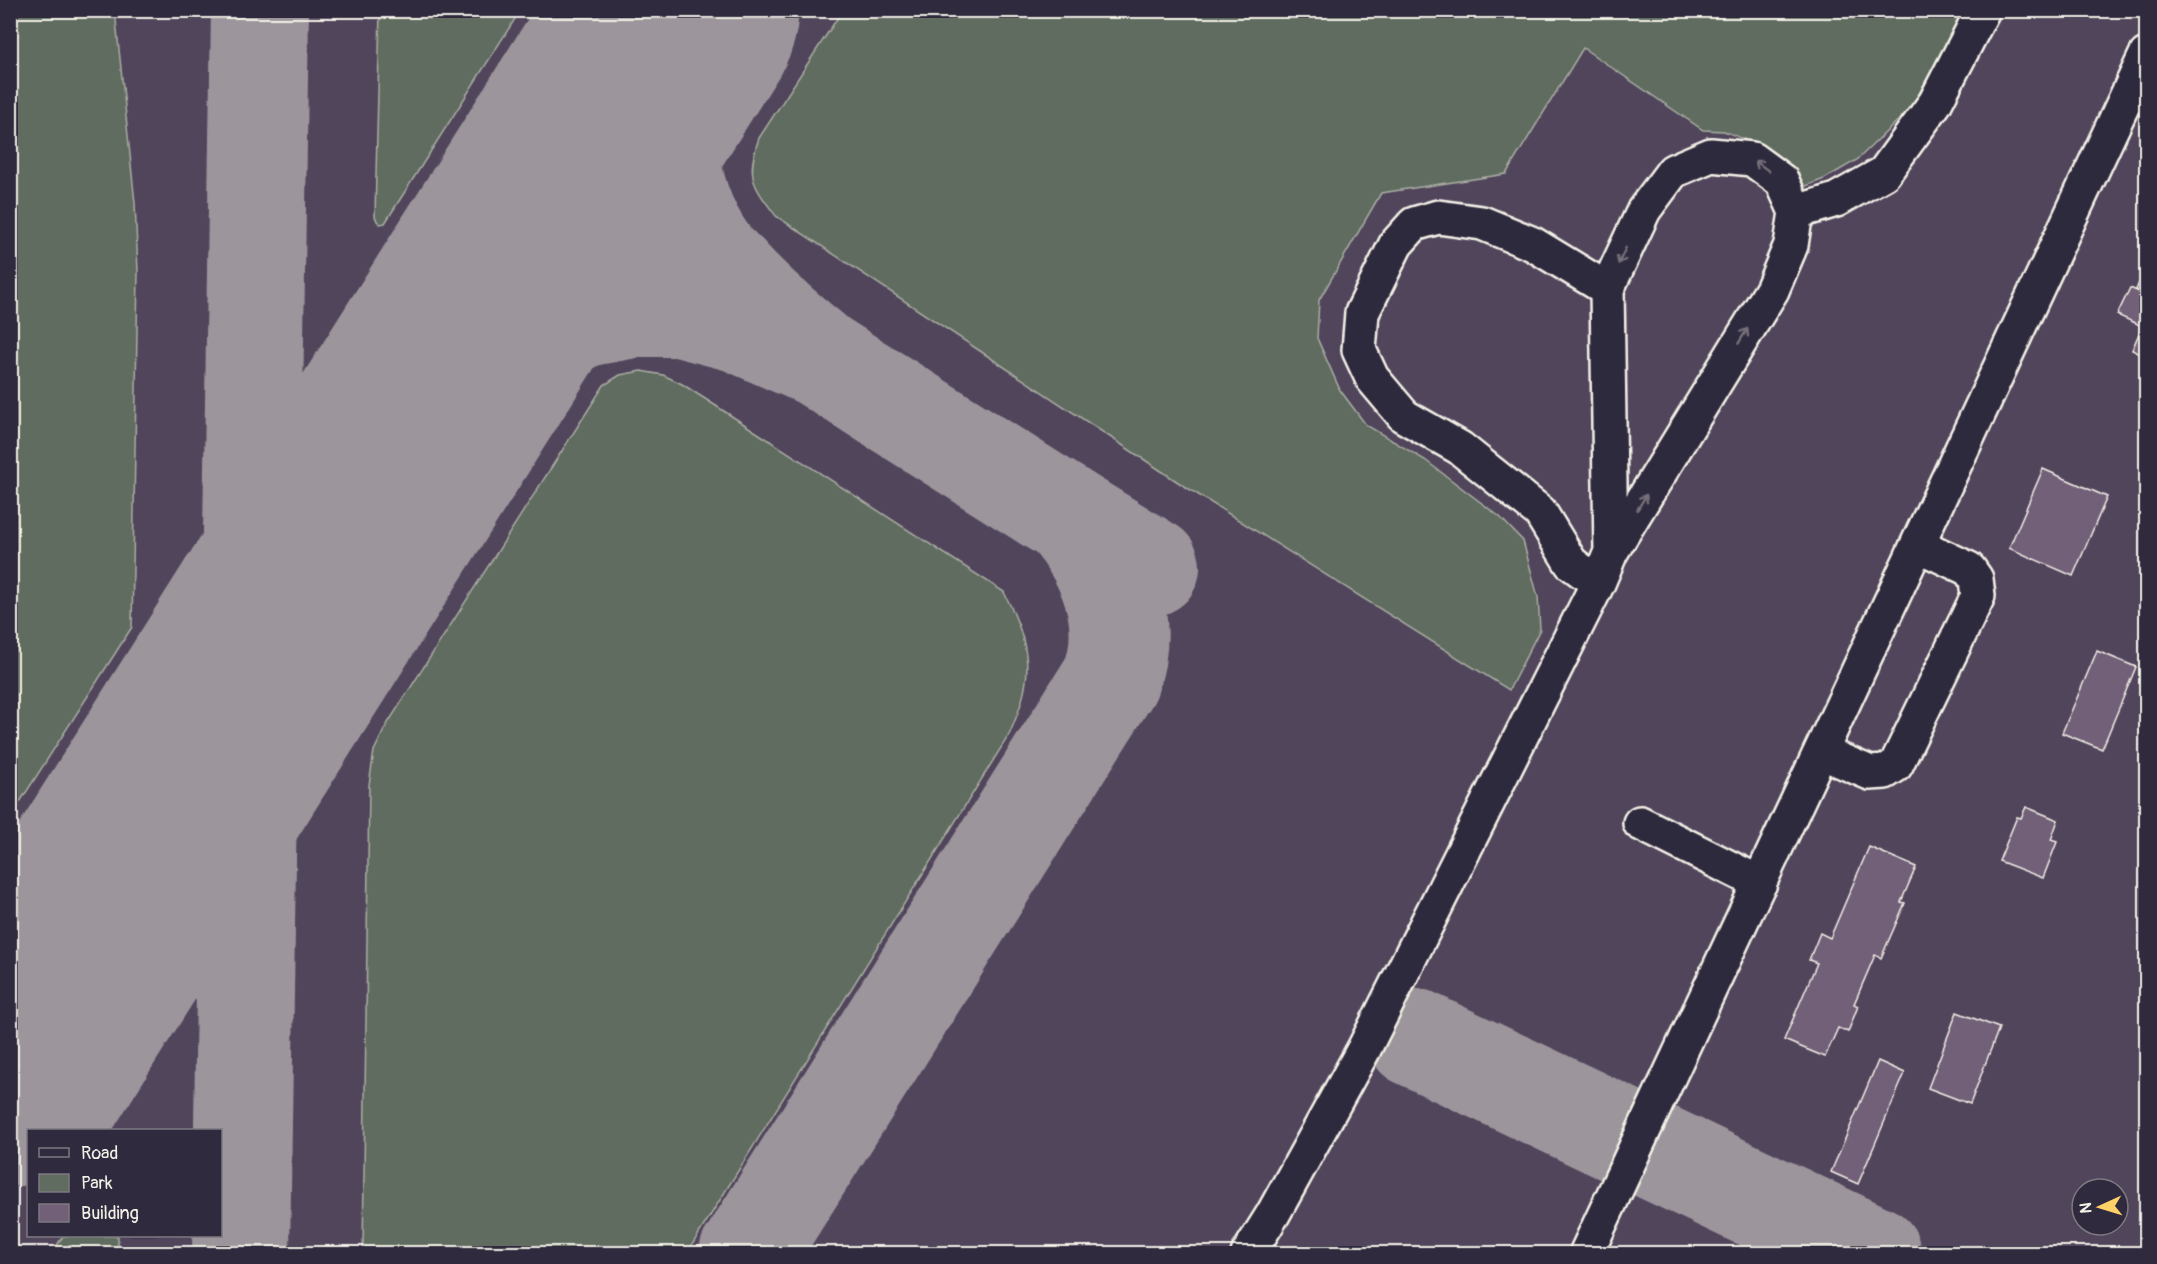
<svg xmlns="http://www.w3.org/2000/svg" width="2157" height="1264" font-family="Pangolin,sans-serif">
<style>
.built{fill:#51455b;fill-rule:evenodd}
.green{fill:#616c61;stroke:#aaaea4;stroke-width:1.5}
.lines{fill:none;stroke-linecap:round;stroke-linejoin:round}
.taxiway{stroke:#9c969c;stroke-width:98}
.runway{stroke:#9c969c;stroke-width:243}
.building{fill:#725f78;stroke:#f4f1e8;stroke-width:1.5}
.minor-casing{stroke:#f4f1e8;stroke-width:38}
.minor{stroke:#2f2a3d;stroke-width:33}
.oneway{stroke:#747079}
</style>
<rect width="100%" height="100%" fill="#433a4f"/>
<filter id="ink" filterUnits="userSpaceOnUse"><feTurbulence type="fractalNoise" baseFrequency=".0167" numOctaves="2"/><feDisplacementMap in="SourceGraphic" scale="12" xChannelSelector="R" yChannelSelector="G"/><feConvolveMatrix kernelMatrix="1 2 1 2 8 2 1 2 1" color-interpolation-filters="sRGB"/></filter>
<g filter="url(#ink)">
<path class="built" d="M10 11H2146V1253H11ZM28 1130H220V1236H28ZM2082 1189H2118V1225H2082Z"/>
<path class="green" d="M11 10 115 11 135 203 138 272 132 627 11 816Z
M380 11H520L385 223 380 224 377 221 375 216Z
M842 11H1963L1912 107 1857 160 1824 179 1806 186 1766 148 1724 131 1703 130 1583 48 1506 174 1381 193 1319 300 1317 338 1340 390 1366 425 1425 460 1500 517 1523 541 1538 597 1540 629 1509 690 1178 482 776 216C752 184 746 177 759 138Z
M641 371 663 375 682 384 1004 592C1032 650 1035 676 1009 735L687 1253H363L369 785 374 751 386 726 604 385 620 375Z
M63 1236H118V1253H52Z"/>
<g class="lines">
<path class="taxiway" d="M820 359 1068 516
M417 422 483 363 537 336 589 317 638 308H681L738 323 820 359C788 332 757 307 729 276 723 270 715 263 710 256 655 181 665 95 686 10
M1416 1038 1872 1254
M241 1254 260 10
M748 1254 1111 678C1132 619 1107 561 1068 516L1151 567"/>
<path class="runway" d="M10 1065 677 10"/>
</g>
<path class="building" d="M2146 266V295L2136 290Z
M2130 288 2146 295V317L2142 326 2117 315Z
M2146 317V357L2132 350Z
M2043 469 2107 497 2073 576 2009 548Z
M2097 651 2136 667 2102 749 2062 733Z
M2026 807 2058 820 2051 840 2057 842 2043 878 1999 861 2017 817 2021 818Z
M1869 847 1916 867 1901 902 1905 903 1881 958 1875 955 1854 1004 1858 1006 1848 1032 1838 1028 1825 1057 1784 1040 1817 963 1809 960 1820 933 1830 938Z
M1957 1012 1999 1028 1970 1104 1928 1088Z
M1878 1061 1905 1073 1858 1184 1831 1172Z"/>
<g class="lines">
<g class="minor-casing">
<path id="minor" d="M1796 212 1836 200 1884 173 1935 103 1983 10
M1598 583 1571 563 1540 512 1460 448 1404 416 1372 378 1359 350 1362 313 1396 244 1414 224 1438 217 1482 223 1533 244 1607 289
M1821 752 1870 773 1885 772 1896 765 1978 596 1976 579 1969 569 1918 545
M1640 823 1760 883
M1248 1254 1273 1214 1364 1049 1598 583 1611 552 1772 290 1791 245 1796 212 1782 181 1752 159 1711 155 1673 171 1644 210 1607 289 1611 552
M1586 1254 2146 55"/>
</g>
<use href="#minor" class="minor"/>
</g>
<defs><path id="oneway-shaft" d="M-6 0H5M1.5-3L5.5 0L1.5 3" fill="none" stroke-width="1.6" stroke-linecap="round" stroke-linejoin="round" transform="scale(1.5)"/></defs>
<g class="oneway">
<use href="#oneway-shaft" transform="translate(1762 166) rotate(-143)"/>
<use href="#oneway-shaft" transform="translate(1622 256) rotate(115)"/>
<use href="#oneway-shaft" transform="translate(1743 336) rotate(-59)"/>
<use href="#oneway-shaft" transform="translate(1642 502) rotate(-59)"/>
</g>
</g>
<rect width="2157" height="1264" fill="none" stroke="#2f2a3d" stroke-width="36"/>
<rect x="18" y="18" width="2121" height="1228" fill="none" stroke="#f4f1e8" stroke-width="2" filter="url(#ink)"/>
<rect x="27" y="1129" width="195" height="108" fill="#2f2a3d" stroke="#7e7a81" stroke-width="1.5"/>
<rect x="39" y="1148" width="30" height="9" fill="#2f2a3d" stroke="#7e7a81" stroke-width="1.5"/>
<text x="81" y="1159" font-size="18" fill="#f4f1e8">Road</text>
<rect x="39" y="1174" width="30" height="18" fill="#616c61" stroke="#7e7a81" stroke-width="1.5"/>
<text x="81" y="1189" font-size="18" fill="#f4f1e8">Park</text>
<rect x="39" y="1204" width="30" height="18" fill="#725f78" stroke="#7e7a81" stroke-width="1.5"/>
<text x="81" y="1219" font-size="18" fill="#f4f1e8">Building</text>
<g transform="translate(2100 1207) rotate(266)"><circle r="28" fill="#2f2a3d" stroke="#7e7a81" stroke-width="1.5"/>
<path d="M0-4.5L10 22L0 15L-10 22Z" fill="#ffd166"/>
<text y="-9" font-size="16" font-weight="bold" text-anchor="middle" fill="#f4f1e8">N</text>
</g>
</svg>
